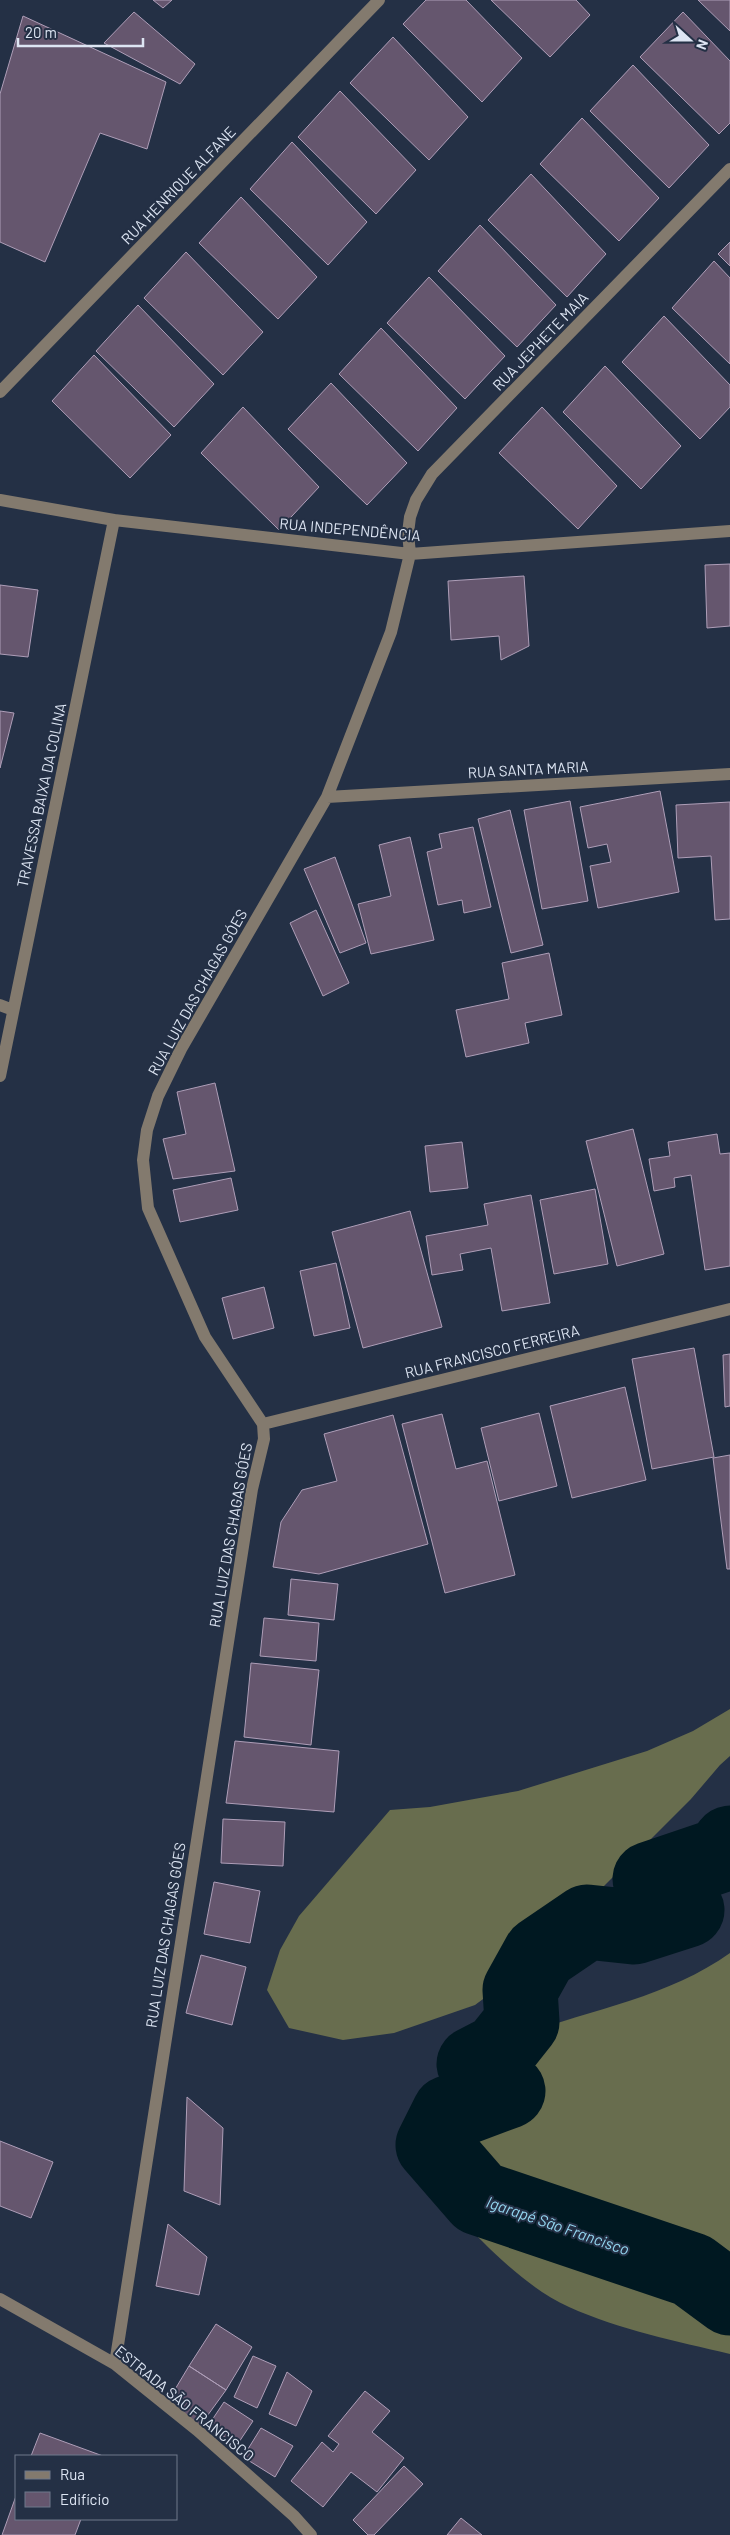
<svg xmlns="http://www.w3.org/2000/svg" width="730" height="2535" font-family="Barlow,sans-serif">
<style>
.forest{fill:#686d4e}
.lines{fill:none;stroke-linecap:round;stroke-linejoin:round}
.river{stroke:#001821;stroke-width:75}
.building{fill:#65566e;stroke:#ae9eb8}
.minor{stroke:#837a6e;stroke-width:12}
.labels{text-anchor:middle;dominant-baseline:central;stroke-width:4;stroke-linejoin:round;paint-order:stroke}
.street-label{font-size:15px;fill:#dde5f3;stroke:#243045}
.water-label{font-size:16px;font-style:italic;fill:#94d7f1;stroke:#243045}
</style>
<rect width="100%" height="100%" fill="#243045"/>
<path class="forest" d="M730 1709V1756L720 1765 691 1799 514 1976 475 2005 394 2033 343 2040 289 2028 267 1990 280 1950 299 1916 390 1810 430 1807 518 1791 647 1751 693 1731Z
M730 1953V2354C676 2341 620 2330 569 2307 536 2292 507 2266 482 2241 446 2206 431 2184 428 2133 427 2105 439 2071 465 2056 478 2049 495 2045 509 2039 581 2012 666 1999 730 1953Z"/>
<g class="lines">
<path class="river" d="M730 1843 721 1855 650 1879 687 1910 634 1927 587 1922 540 1954 520 1990 522 2022 499 2051 474 2064 508 2091 449 2113 433 2145 479 2198 692 2270 730 2298"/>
</g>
<path class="building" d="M153 0H172L163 8Z
M426 0H466L522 58 482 102 403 24Z
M491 0H576L590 15 550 57Z
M698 0H730V31Z
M134 12 195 64 180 84 104 43Z
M683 12 730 61V123L719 134 640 57Z
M23 16 166 82 147 149 100 133 45 262 0 242V94Z
M393 37 468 117 429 160 350 83Z
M633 65 709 145 669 188 590 111Z
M340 91 416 170 376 214 298 137Z
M582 118 659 198 619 241 540 164Z
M292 142 367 222 328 265 250 189Z
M531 174 606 254 567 297 488 220Z
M241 197 317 277 278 319 199 243Z
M480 225 556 305 517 347 438 271Z
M730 242V266L718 254Z
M186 252 263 332 223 375 144 298Z
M714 261 730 278V364L672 308Z
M429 277 505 356 465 399 387 323Z
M138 305 214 384 174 427 96 351Z
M664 316 730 385V407L700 439 622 362Z
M381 328 457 408 418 451 339 374Z
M94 355 171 435 130 478 52 401Z
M605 366 681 446 641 489 563 412Z
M331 383 407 463 367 505 288 429Z
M243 407 319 487 279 530 201 453Z
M542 407 617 486 578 529 499 453Z
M730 564V626L707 628 705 565Z
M524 576 529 646 501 660 499 636 451 640 448 581Z
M0 585 38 590 28 657 0 654Z
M0 711 14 713 0 768Z
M660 791 679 892 598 908 590 866 611 862 607 844 588 848 580 807Z
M570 801 588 901 542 909 524 810Z
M730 802V919L715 920 711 856 678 858 676 805Z
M510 810 543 945 511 953 478 819Z
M473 827 491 907 464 913 462 900 438 905 427 852 442 848 439 834Z
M410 837 434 940 371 954 358 904 391 896 379 845Z
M335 857 366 943 340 953 304 869Z
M316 910 349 983 323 996 290 923Z
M549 953 562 1015 525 1023 529 1043 466 1057 456 1010 509 999 502 963Z
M215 1083 235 1171 173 1179 163 1139 186 1134 177 1092Z
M633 1129 664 1254 617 1266 586 1141Z
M717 1134 720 1154 730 1153V1266L705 1270 691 1175 674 1178 675 1187 654 1191 649 1159 670 1156 668 1142Z
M462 1142 468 1188 430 1192 425 1146Z
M231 1178 238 1210 180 1222 173 1190Z
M595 1189 608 1264 554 1274 540 1200Z
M531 1195 550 1303 502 1311 491 1248 460 1254 463 1270 432 1275 426 1236 488 1225 484 1204Z
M410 1211 442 1327 363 1348 332 1232Z
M336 1263 350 1328 314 1336 300 1271Z
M264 1287 274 1328 233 1339 222 1298Z
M694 1348 714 1457 652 1469 632 1359Z
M730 1354V1406L725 1407 723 1355Z
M625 1387 646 1480 572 1498 550 1406Z
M539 1413 557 1486 499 1501 481 1428Z
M442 1414 456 1469 487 1461 515 1575 445 1593 402 1424Z
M393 1415 428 1544 319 1574 273 1567 281 1522 302 1490 337 1481 324 1434Z
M730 1455V1569H727L713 1458Z
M291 1579 338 1584 334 1620 288 1615Z
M264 1618 319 1623 316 1661 260 1656Z
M251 1663 319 1670 311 1745 244 1737Z
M235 1741 339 1751 334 1812 226 1803Z
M223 1819 285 1822 283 1866 221 1863Z
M214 1882 260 1891 250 1943 204 1934Z
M201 1955 246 1967 232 2025 186 2013Z
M187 2097 223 2128 220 2205 184 2191Z
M0 2141 53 2162 31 2218 0 2206Z
M168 2224 207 2257 199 2295 156 2286Z
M216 2324 252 2347 226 2390 189 2366Z
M253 2356 276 2366 257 2408 234 2397Z
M189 2366 226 2390 197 2430 171 2396Z
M287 2372 312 2391 296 2426 269 2414Z
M365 2391 390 2411 372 2432 404 2458 377 2492 351 2472 323 2507 291 2481 322 2442 333 2452 339 2444 328 2436Z
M224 2402 253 2421 237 2445 208 2426Z
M261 2428 293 2446 275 2477 243 2457Z
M40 2433 103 2456H31Z
M404 2466 423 2484 374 2535H368L353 2520Z
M16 2496V2519H81L75 2535H2Z
M461 2518 482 2535H447Z"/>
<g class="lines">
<path class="minor" d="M0 392 379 0
M0 500 114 520 410 554 730 531
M327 797 730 774
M0 1005 13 1010
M0 1076 114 520
M263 1424 730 1309
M0 2299 115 2364 197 2430 294 2516 311 2535
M115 2364 252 1489 264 1439 263 1424 205 1337 148 1208 143 1160 147 1130 158 1096 181 1049 327 797 391 632 410 554 408 533 410 517 416 500 432 474 730 169"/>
</g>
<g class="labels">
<g class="street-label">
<text transform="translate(178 185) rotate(-46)">RUA HENRIQUE ALFANE</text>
<text transform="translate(540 341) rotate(-46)">RUA JEPHETE MAIA</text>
<text transform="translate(350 529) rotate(5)">RUA INDEPENDÊNCIA</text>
<text transform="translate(528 769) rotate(-3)">RUA SANTA MARIA</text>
<text transform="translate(41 795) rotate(-78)">TRAVESSA BAIXA DA COLINA</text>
<text transform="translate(197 992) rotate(-61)">RUA LUIZ DAS CHAGAS GÓES</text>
<text transform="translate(492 1351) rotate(-14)">RUA FRANCISCO FERREIRA</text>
<text transform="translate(230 1535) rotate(-80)">RUA LUIZ DAS CHAGAS GÓES</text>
<text transform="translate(165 1935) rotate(-81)">RUA LUIZ DAS CHAGAS GÓES</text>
<text transform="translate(185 2403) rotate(39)">ESTRADA SÃO FRANCISCO</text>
</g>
<g class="water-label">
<text transform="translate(558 2225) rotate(19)">Igarapé São Francisco</text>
</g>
</g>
<rect x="15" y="2455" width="162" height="65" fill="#243045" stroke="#6e788b"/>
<rect x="25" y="2471" width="25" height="8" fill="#837a6e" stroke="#6e788b"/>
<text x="60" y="2480" font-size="15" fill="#dde5f3">Rua</text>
<rect x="25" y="2492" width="25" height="15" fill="#65566e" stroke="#6e788b"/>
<text x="60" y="2505" font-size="15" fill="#dde5f3">Edifício</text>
<g transform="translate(690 40) rotate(111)" stroke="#243045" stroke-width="4" paint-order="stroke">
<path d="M0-4L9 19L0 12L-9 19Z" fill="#dde5f3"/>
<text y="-8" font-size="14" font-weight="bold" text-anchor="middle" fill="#dde5f3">N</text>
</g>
<path d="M18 38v8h125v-8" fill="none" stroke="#dde5f3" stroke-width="2.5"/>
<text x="25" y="38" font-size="15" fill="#dde5f3" stroke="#243045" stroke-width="4" paint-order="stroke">20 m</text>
</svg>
